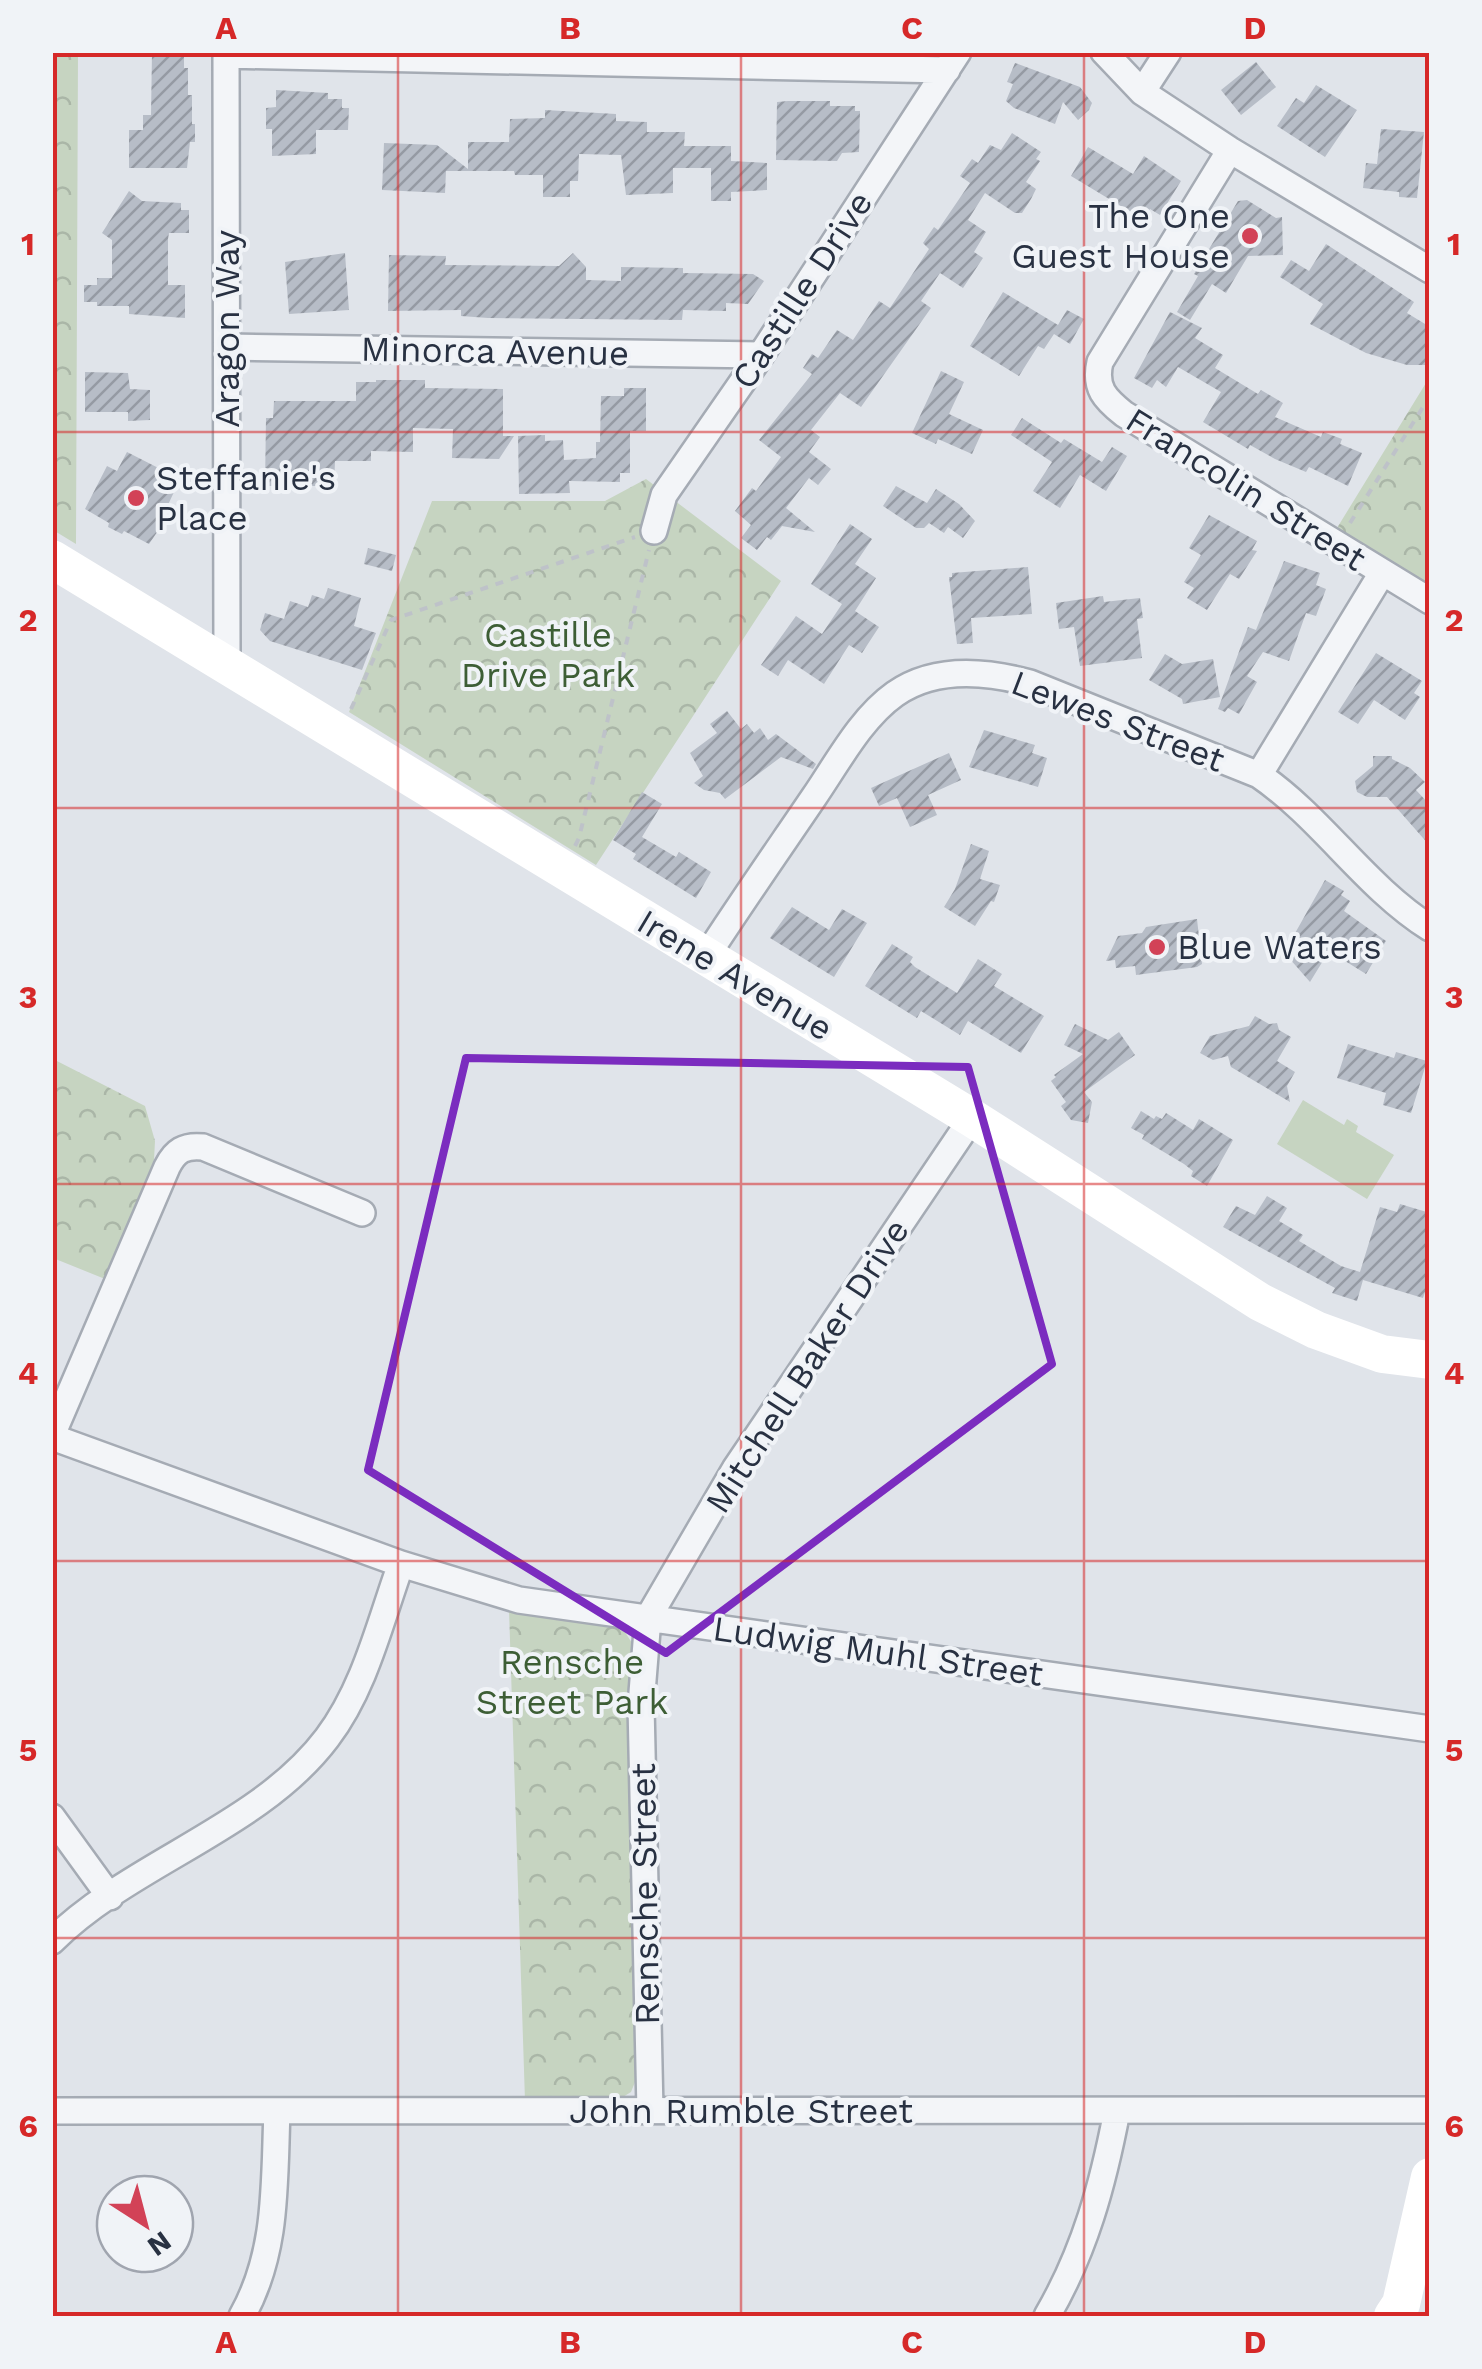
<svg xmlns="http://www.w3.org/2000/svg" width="1482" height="2369" font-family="'Work Sans',sans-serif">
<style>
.grass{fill:#c6d4c1}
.forest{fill:url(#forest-crowns)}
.building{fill:url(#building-hatch)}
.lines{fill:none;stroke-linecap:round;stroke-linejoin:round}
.street-casing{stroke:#a5abb4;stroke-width:30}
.path{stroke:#bec2c9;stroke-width:4;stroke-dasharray:8 8;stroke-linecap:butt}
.street{stroke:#f3f5f8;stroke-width:25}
.secondary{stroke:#fff;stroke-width:38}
.marked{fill:none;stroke:#7b2cbf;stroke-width:8;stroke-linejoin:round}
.grid{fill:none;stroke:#d62828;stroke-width:2.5;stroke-opacity:0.55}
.poi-dot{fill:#d24257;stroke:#f0f3f7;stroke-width:4}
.labels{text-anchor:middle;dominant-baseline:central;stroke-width:8;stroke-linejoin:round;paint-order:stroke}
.poi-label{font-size:35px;fill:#283142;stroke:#f0f3f7;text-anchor:start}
.street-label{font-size:35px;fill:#283142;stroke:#f0f3f7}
.park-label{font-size:35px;fill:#3d5e35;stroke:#f0f3f7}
.neatline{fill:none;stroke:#d62828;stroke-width:4}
.grid-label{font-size:32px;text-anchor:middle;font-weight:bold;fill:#d62828}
</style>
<defs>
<pattern id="forest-crowns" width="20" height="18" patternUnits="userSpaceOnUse" patternTransform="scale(2.5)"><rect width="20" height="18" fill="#c6d4c1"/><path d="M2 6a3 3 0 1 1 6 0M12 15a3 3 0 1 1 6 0" fill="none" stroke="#aab6a7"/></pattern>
<pattern id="building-hatch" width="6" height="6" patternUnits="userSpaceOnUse" patternTransform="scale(2.5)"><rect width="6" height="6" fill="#b7bdc7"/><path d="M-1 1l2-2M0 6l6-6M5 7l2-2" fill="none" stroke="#959aa3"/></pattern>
</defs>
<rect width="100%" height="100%" fill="#e0e4ea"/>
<path class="grass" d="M1303 1100 1344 1125 1347 1119 1358 1126 1356 1132 1394 1155 1367 1199 1277 1144Z"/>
<path class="forest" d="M53 52 78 53 76 544 53 530Z
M1429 378V584L1337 528Z
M646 479 781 581 596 865 349 712 432 501H605Z
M53 1059 145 1106 155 1141 154 1160 105 1279 53 1258Z
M509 1610 615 1625 623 1629 632 1643 637 2077 631 2092 618 2100 525 2101Z"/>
<path class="building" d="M152 52H184V68H188V95H192V124H195V142H190L187 168H129V130H143V115H151Z
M1256 62 1276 87 1241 115 1221 90Z
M1015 63 1080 87 1092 103 1089 110 1078 120 1063 102 1055 124 1014 108 1006 101 1013 84 1007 82Z
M1316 85 1357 110 1325 157 1277 126 1296 98 1304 103Z
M276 90 328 93V99H342V108H349L348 130H316V154L272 156V129H266V108L276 107Z
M788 101H830V106H855V111H860L859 152 842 153 837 161 776 160 777 102Z
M545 110 616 114V121L647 122V132H685L684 146H731V161L767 163V190L731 192V201H711V168H673V193L626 195 621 155 579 154 578 181H570V197H543V175H515L514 171H446L445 193 382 190 384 143 437 145 468 169V142H509L510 119 545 118Z
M1381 129 1424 132 1417 198 1399 197V192L1363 188 1366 163 1377 164Z
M1012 133 1041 152 1036 159 1040 161 1026 182 1036 189 1031 199 1022 213H1015L985 193 968 220 986 232 974 252 983 258 963 288 940 273 921 301 931 308 861 407 840 393 811 430 820 437 809 452 831 469 818 485 809 478 786 508 815 532 782 526 771 540 767 537 757 550 741 538 751 525 735 511 752 488 756 491 781 457 759 440 812 374 803 368 812 354 818 358 837 330 853 340 879 301 890 308 929 249 923 243 934 227 938 230 970 183 960 176 972 159 978 163 990 145 1001 150Z
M1088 147 1133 174 1144 156 1181 181 1160 215 1150 209 1144 220 1071 176Z
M129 191 142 201 181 203V210H189V233H169L168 239V285H185V318L129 314V306H97V302H84V285H97V278H112V240L102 233Z
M1247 200 1276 218 1282 217 1283 255 1248 256 1226 293 1212 284 1190 320 1177 312 1198 276 1194 274 1238 201Z
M1326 244 1414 302 1407 313 1430 327V358L1425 365H1407L1366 353 1310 324 1323 304 1280 277 1291 260 1309 271Z
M345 253 349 310 289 314 285 262Z
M573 253 586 267V280L621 281V267L683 268V273L753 274 764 281 748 304 726 303V311L683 310 682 320 488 318 461 316V310L388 311 389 255 446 256 445 265 559 266Z
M1003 292 1058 325 1067 310 1084 319 1070 344 1054 334 1044 349 1038 346 1019 376 970 346Z
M1170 312 1202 328 1195 338 1223 355 1215 368 1258 394 1261 390 1283 403 1275 417 1321 437 1323 432 1342 439 1340 444 1362 453 1348 486 1309 467 1306 472 1275 459 1250 445 1248 449 1203 422 1221 392 1178 367 1166 387 1157 380 1152 388 1134 378Z
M941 371 964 382 949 414 983 430 972 454 938 439 936 444 912 433Z
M85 372 128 373 130 389 150 390V420L128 421V412H85Z
M376 380H425V388L503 389V436H514L499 459 452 458 453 429 413 428V452L371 451V461H335L334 486H265L266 418H273L274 401H356V382H376Z
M624 388H646V431H630V473H620V482L569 481 570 493 519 494 518 436 545 435V441L563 440 564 460 596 458V442H600L601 396H624Z
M1022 418 1061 443 1064 439 1102 462 1112 447 1127 456 1106 491 1080 475 1060 508 1033 491 1052 462 1011 435Z
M127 452 180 479 161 520 164 522 149 544 124 531 122 534 108 527 109 523 85 509 107 466 117 471Z
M896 486 927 503 936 489 959 504 975 521 963 538 948 527 944 533 929 523 924 528H916L883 506Z
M1209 515 1257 541 1252 550 1257 551 1239 579 1230 574 1207 610 1187 598 1194 588 1184 582 1201 555 1189 548Z
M850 524 872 539 855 564 876 578 855 611 879 627 862 653 849 645 824 684 788 660 778 676 761 665 796 616 822 634 842 604 811 584Z
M368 548 396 555 392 571 364 564Z
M1284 561 1320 573 1316 585 1326 589 1316 616 1306 613 1289 661 1263 652 1247 676 1257 682 1239 714 1228 708 1225 712 1218 709 1248 627 1256 630Z
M1028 567 1032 614 971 618 973 643 957 644 949 577H952V573Z
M328 588 361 598 354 626 376 633 362 670 270 641 260 630 265 613 284 619 290 601 308 607 312 595 324 599Z
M1103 596 1104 602 1140 598 1143 618 1137 619 1142 658 1080 666 1074 627 1059 629 1056 603Z
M1376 653 1422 681 1414 693 1420 697 1405 720 1374 700 1358 724 1338 712Z
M1165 654 1182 664 1213 659 1220 697 1183 704 1182 699 1149 680Z
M727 711 741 729 747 724 754 733 760 728 768 740 776 734 816 764 813 769 781 757 725 799 720 793 704 790 694 783 703 776 690 753 717 733 710 724Z
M984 730 1035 745 1032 753 1047 758 1038 787 969 767Z
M949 753 961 780 928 795 937 815 910 827 897 798 879 806 871 788Z
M1373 756H1392V759L1410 768 1425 782 1416 790 1430 805V846L1387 797H1367L1357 792 1355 781 1373 766Z
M642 792 662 804 642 837 676 857 679 852 711 872 696 898 633 859 636 854 613 840Z
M971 844 989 851 980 879 1000 885 994 902 991 901 975 926 944 907 955 889Z
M1325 880 1344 891 1341 895 1350 901 1344 911 1386 941 1366 974 1329 951 1310 982 1289 958 1301 939 1294 935Z
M792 907 829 930 842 909 867 923 834 977 770 938Z
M1197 919 1202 964 1197 967 1136 975 1135 966 1116 968 1115 960 1106 961 1118 936 1142 933 1146 927Z
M892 944 913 957 910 962 915 967 957 993 978 959 1002 974 994 986 1044 1016 1021 1053 968 1021 960 1035 921 1011 917 1018 865 986Z
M1255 1016 1269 1024 1277 1023 1279 1030 1291 1037 1277 1061 1295 1072 1287 1086 1290 1102 1231 1067 1228 1056 1213 1060 1200 1053 1210 1036 1249 1026Z
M1075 1024 1108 1040 1119 1032 1135 1055 1084 1092 1092 1102 1088 1123 1071 1120 1061 1106 1066 1102 1051 1081 1056 1077 1054 1075 1083 1054 1064 1045Z
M1348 1044 1394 1058 1396 1052 1427 1061 1411 1113 1383 1105 1386 1093 1337 1078Z
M1141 1111 1154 1119 1156 1116 1162 1119 1166 1113 1193 1130 1199 1119 1233 1140 1207 1186 1191 1176 1193 1171 1184 1164 1142 1139 1144 1135 1131 1128Z
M1267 1196 1287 1208 1279 1221 1303 1235 1299 1241 1341 1266 1360 1272 1380 1207 1397 1212 1400 1204 1430 1213V1277L1423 1298 1363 1280 1357 1301 1332 1293 1335 1288 1223 1227 1236 1206 1255 1215Z"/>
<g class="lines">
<g class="street-casing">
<path id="street" d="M226 52 227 665
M1104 52 1142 92 1230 150 1430 270
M226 55 947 70
M1142 92 1168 52
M1230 150 1100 362C1094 388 1105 399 1124 414L1430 601
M228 347 761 355
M654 531 664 495 761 355 958 52
M1259 775 1382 573
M706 957C741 903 778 850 814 797 838 762 861 718 895 694 935 666 986 671 1030 683L1259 775C1322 818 1365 887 1430 928
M52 1435 167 1167C175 1151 184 1145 203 1147L362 1213
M52 1437 401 1564 519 1600 1430 1729
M52 1817 110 1897
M52 1941C132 1862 259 1828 327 1738 365 1688 380 1622 401 1564
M52 2111 1430 2110
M650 2111 641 1705 648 1618 735 1469 972 1118
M242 2316C278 2252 274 2183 277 2111
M1047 2316C1085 2251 1103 2184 1117 2111"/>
</g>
<path class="path" d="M1350 523 1430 396
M351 709 391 620 635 537
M575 846 579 838 649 550"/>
<use href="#street" class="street"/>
<path class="secondary" d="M52 559 972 1118 1260 1302 1316 1330 1382 1354 1430 1360
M1393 2316 1401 2304 1430 2177"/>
</g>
<path class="marked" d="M466 1058 968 1067 1052 1364 666 1653 368 1470Z"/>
<path class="grid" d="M398 52V2316M741 52V2316M1084 52V2316M52 432H1430M52 808H1430M52 1184H1430M52 1561H1430M52 1938H1430"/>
<g class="poi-dot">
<circle cx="1250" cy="236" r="10"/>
<circle cx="136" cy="498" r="10"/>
<circle cx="1157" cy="947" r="10"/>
</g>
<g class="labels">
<g class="poi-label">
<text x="1230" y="216" text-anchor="end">The One<tspan x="1230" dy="40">Guest House</tspan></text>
<text x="156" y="478">Steffanie's<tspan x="156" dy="40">Place</tspan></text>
<text x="1177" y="947">Blue Waters</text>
</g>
<g class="street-label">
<text transform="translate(802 290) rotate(-57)">Castille Drive</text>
<text transform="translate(227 329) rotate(-90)">Aragon Way</text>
<text transform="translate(495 351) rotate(1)">Minorca Avenue</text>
<text transform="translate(1246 489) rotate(32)">Francolin Street</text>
<text transform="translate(1118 721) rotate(21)">Lewes Street</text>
<text transform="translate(735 975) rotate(31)">Irene Avenue</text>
<text transform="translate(807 1366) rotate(-57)">Mitchell Baker Drive</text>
<text transform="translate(878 1651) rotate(8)">Ludwig Muhl Street</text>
<text transform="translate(645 1894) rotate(-91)">Rensche Street</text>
<text x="741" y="2111">John Rumble Street</text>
</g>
<g class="park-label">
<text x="548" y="635">Castille<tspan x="548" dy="40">Drive Park</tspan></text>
<text x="572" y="1662">Rensche<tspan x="572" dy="40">Street Park</tspan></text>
</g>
</g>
<rect width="1482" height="2369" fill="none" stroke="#f0f3f7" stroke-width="110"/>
<g transform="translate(145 2224) rotate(144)"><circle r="48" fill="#f0f3f7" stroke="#a0a5af" stroke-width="2.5"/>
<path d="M0-8L18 38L0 25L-18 38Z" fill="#d24257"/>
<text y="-15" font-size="28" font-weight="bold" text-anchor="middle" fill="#283142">N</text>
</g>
<rect x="55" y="55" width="1372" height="2259" class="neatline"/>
<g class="grid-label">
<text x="226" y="39">A</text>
<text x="570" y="39">B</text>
<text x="912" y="39">C</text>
<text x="1255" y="39">D</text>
<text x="28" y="255">1</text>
<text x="1454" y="255">1</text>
<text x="28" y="631">2</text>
<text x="1454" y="631">2</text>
<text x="28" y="1008">3</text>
<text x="1454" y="1008">3</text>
<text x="28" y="1384">4</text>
<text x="1454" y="1384">4</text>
<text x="28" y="1761">5</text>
<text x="1454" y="1761">5</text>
<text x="28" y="2137">6</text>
<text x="1454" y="2137">6</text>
<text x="226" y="2353">A</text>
<text x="570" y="2353">B</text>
<text x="912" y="2353">C</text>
<text x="1255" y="2353">D</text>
</g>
</svg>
